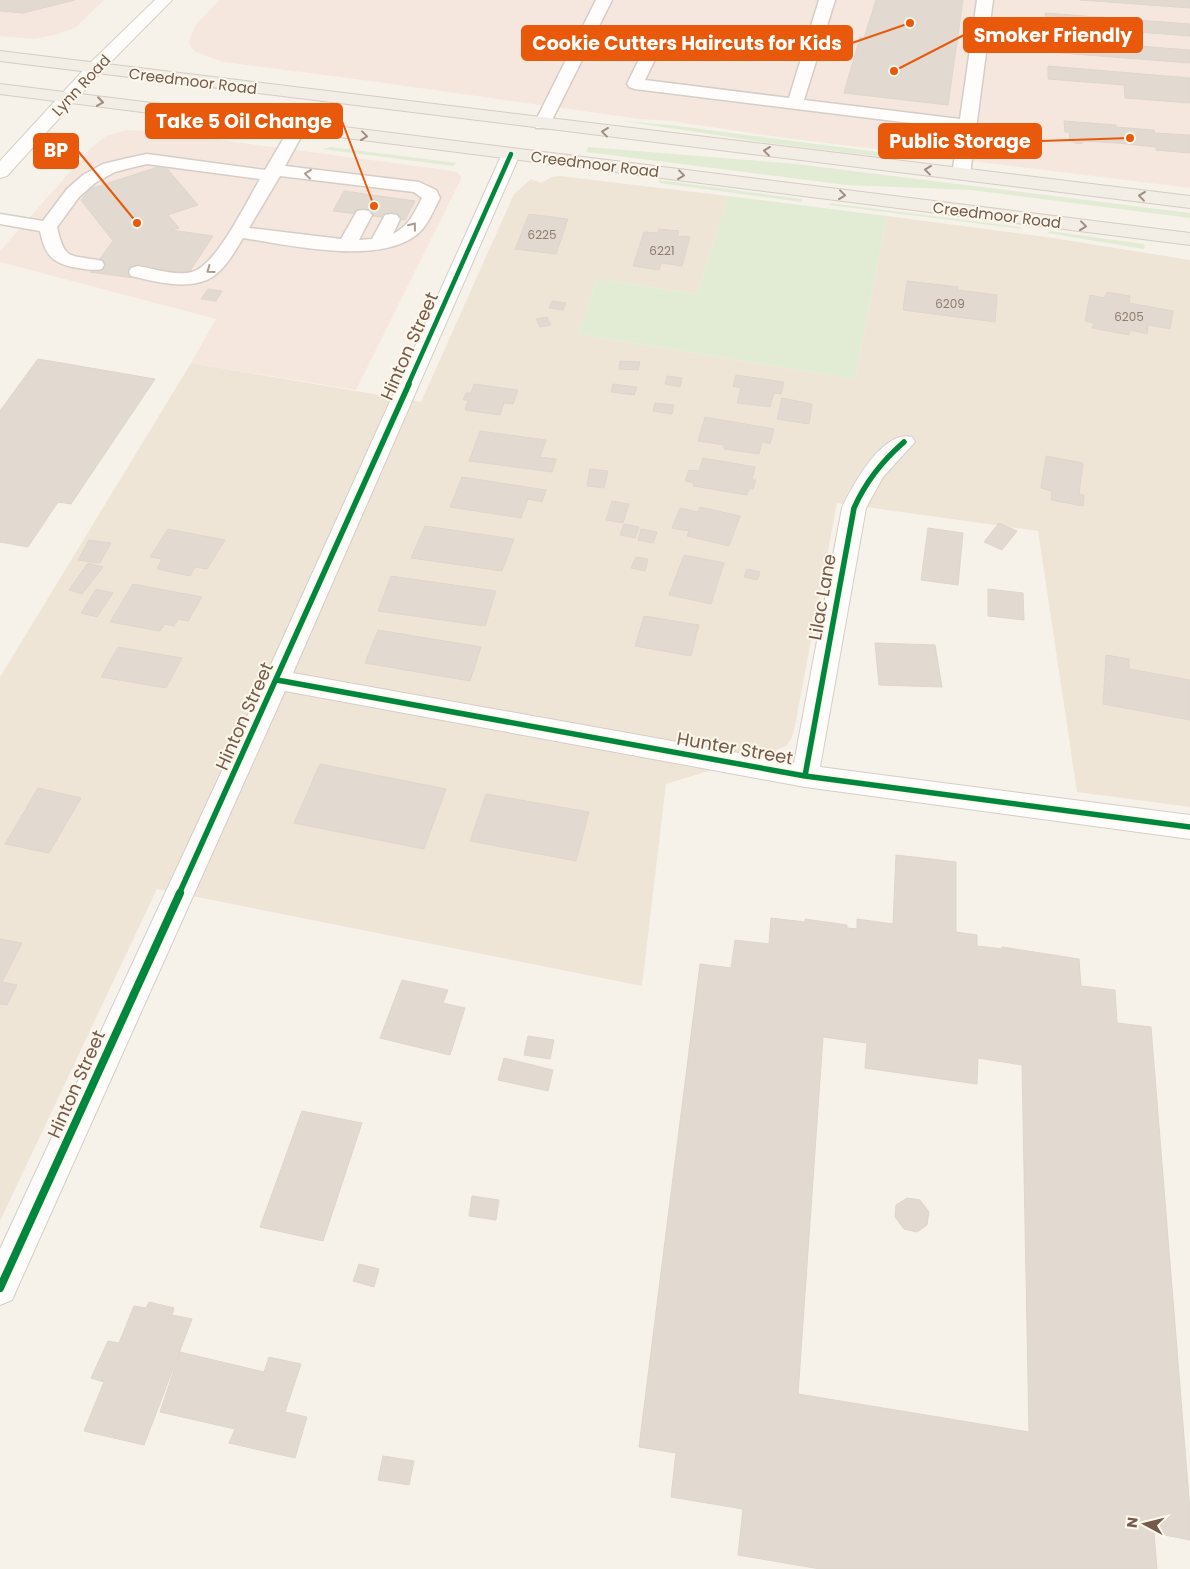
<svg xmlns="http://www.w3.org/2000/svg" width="1190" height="1569" font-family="Poppins,sans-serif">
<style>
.residential{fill:#efe5d7}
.commercial{fill:#f6e7de}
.green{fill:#e2ecd5}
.building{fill:#e2dad1;stroke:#dfd5cc;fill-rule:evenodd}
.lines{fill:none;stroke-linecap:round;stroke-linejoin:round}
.service-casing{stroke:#d4cec7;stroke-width:3}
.minor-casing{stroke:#d4cec7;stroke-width:2}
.secondary-casing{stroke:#d6cfc8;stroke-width:2}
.primary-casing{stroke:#d5ccc6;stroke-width:2}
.service{fill:#fefdfc;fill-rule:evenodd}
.minor{fill:#fefdfc;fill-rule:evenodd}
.secondary{fill:#fefdfc;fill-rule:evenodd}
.primary{fill:#f2ede5;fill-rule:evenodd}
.cycleway-far2-casing{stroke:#fef7eb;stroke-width:6}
.cycleway-far1-casing{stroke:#fef7eb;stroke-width:9}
.cycleway-casing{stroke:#fef7eb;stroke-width:11}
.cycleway-far2{stroke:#00873e;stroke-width:4.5}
.cycleway-far1{stroke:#00873e;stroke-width:5.5}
.cycleway{stroke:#00873e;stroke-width:8}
.oneway{stroke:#9f8d81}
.oneway2{stroke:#ab9b92}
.labels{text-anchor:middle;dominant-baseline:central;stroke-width:4;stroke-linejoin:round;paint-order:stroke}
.far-number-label{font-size:12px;fill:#907c6f}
.far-street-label{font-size:15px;fill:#735a4b;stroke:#fef7eb}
.street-label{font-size:18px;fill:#735a4b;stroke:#fef7eb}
.leader{fill:none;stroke:#e8590c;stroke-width:2}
.callout-dot{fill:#e8590c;stroke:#fef7eb;stroke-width:2}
.callout{fill:#e8590c;stroke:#e8590c;stroke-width:2}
.callout-label{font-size:19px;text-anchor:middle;font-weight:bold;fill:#fff}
</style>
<rect width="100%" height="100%" fill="#f6f2ea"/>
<path class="residential" d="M560 176 728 196 697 294 597 279 578 334 855 379 887 216 1047 237 1190 260V807L1077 792 1038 531 837 503 794 731 791 739 786 746 774 751 666 784 642 986 157 889 0 1221V677L191 363 421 402 514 194 531 179 541 183 552 177Z"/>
<path class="commercial" d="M0 0H104L75 28 55 35 34 39 0 36Z
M219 0H1190V188L778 137 671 121 640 119 363 80 223 62 196 52 190 46 189 40 195 26Z
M127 130 159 132 447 170 457 172 462 177 356 390 191 363 216 319 0 262V251L91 148 106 136Z"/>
<path class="green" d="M623 121 670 125 902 155 913 158H890L769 143Z
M331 147 457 163 453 166 322 149Z
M588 147 797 164 1190 213V218L971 190 846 185 586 152Z
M659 180 802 199V202L659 183Z
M728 196 887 216 855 379 578 334 597 279 697 294Z
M830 203 1019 227 1022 229 829 205Z
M1051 231 1143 244 1145 247 1144 249 1047 233Z"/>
<path class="building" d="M0 0H75L23 13 0 11Z
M876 0H963L948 105 844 93 860 37 864 38Z
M1080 0H1190V8Z
M1045 13 1190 24V36L1046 25Z
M1047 39 1190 50V63L1048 52Z
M1048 66 1190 78V103L1125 98 1124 85 1048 79Z
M1064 121 1116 125V127L1154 130 1155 133 1190 135V153L1156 150V147L1117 143 1084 141 1081 144 1075 143 1070 140 1069 132H1065Z
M164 165 198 205 168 215 179 228 171 230 213 236 188 274 141 267 134 278 90 272 113 241 81 200 90 189Z
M344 191 415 201 405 220 333 211Z
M529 214 568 219 556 254 515 249Z
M659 229 679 231 677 236 690 237 682 266 661 263 659 270 633 266 644 232 658 233Z
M907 281 958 287V290L997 295 995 322 903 310Z
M208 289 222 291 216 301 201 299Z
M1107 292 1130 296 1129 303 1173 311 1170 329 1148 325 1147 334 1130 330 1129 335 1092 328 1094 323 1085 321 1090 295 1105 298Z
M552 301 566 303 563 310 549 308Z
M547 317 551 325 540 327 536 319Z
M38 359 155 379 71 504 58 502 28 547 0 542V411Z
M620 361 640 362 638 370 619 369Z
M736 375 784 382 781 394 774 393 770 407 737 403 741 388 733 386Z
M667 376 682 378 680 387 665 384Z
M474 384 518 390 513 404 504 403 500 415 465 410 468 400H463L466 393H471Z
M613 384 637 387 634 395 611 392Z
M782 398 812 404 809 424 777 419Z
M655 403 674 405 672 414 653 411Z
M705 417 774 429 770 444 762 442 759 454 724 449V445L698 441Z
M480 431 546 440 540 457 556 459 552 472 469 461Z
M1046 456 1083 463 1079 494 1084 495 1083 506 1051 500 1052 491 1041 488Z
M703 458 755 467 752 480H756L753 489H749L747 495 693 486 694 483 685 481 689 470 699 471Z
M590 469 608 471 604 488 587 486Z
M462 477 546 490 542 502 528 499 521 518 450 507Z
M612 501 629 504 623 523 606 520Z
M700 507 740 516 729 546 687 536 689 531 672 528 680 508 698 512Z
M999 523 1017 531 1002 550 984 542Z
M624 524 639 527 635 538 620 535Z
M425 526 514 539 502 571 411 558Z
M928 528 963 533 958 585 921 580Z
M168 529 225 540 207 569 195 567 190 576 157 569 162 559 150 557Z
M641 529 657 532 653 543 638 540Z
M89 540 111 543 100 563 78 560Z
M684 555 724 563 711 604 669 595Z
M636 557 648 559 645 571 631 568Z
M88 563 103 567 82 594 69 590Z
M747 569 760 572 757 580 744 577Z
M391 576 496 591 485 626 378 611Z
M133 584 202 597 188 621 178 619 174 626 165 624 160 631 110 622Z
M96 589 113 593 97 617 81 613Z
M988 589 1023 593 1024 620 988 616Z
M644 616 699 625 691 656 635 646Z
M378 630 481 647 470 681 365 663Z
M875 643 935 645 942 687 879 685Z
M118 647 182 658 166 688 101 677Z
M1106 655 1129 659V669L1190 680V720L1103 704Z
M320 764 446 789 424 849 294 823Z
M38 788 81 798 49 853 5 844Z
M486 794 589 812 576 861 470 841Z
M896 855 956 862V932L977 935V946L1002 949V947L1079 959 1081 986 1115 990 1117 1023 1151 1027 1190 1511V1540L1154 1533 1157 1569H820L738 1555 743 1509 671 1497 676 1453 639 1447 700 964 731 968 735 940 769 944 771 918 805 922V919L847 925V928L857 929V919L893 924ZM823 1037 867 1043 865 1068 977 1084 978 1058 1022 1065 1029 1432 798 1394Z
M0 939 22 943 2 982 17 985 7 1005 0 1004Z
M402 980 448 990 443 1003 465 1008 450 1055 380 1038Z
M528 1036 554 1040 550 1059 524 1055Z
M504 1058 553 1070 548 1091 498 1080Z
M302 1111 362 1123 323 1241 260 1227Z
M472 1196 499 1200 496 1220 469 1216Z
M907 1198 920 1200 929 1212 927 1225 917 1232 904 1229 895 1217 896 1205Z
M359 1264 379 1269 374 1287 353 1281Z
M149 1302 174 1308 172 1315 192 1319 144 1445 84 1431 104 1382 91 1378 108 1341 119 1343 134 1306 146 1308Z
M180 1352 264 1372 269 1357 301 1364 285 1412 307 1417 295 1458 229 1443 235 1429 160 1412Z
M383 1456 414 1461 409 1485 378 1480Z"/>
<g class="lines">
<g class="service-casing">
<path id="service" d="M596 0H612L548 128H536L534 124Z
M819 0H835L804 100 960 119 977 0H993L970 174 967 178 961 179 955 178 952 174 959 129 635 89 629 87 627 84 646 45 648 42H660L662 45 645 80 789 98Z
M298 123 304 124 306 128 285 166 419 182 436 190 440 198C433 211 427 228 415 236 375 265 289 245 243 238 235 251 227 266 215 275 193 292 156 282 131 276L129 272 131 268 138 266C154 269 176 276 192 272 216 266 247 201 260 179L147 164 130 168 115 172 95 183 79 197 57 227C65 263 71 254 102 261L104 265 102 269C93 271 86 269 78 268 53 264 45 256 40 231L0 224V214L43 221 67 189 83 175 103 164 128 158 147 154 265 170 292 124ZM280 176 414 192 422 198C414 213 409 226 393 234L400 219 397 215 391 214 385 215 372 239 359 240 372 215 369 211 363 210 357 211 341 239 249 228Z"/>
</g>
<g class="minor-casing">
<path id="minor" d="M511 148 518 150 520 154 293 673 794 763 842 508C852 486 883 429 912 437L915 442 883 477 866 508 820 767 1190 815V839L805 787 285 691 12 1300 0 1305V1249L264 680 502 154 504 150Z"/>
</g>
<g class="secondary-casing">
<path id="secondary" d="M155 0H172L101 72 7 176 0 178V161L89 64Z"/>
</g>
<g class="primary-casing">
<path id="primary" d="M0 51 1190 196V208L0 61Z
M0 84 1190 233V245L0 94Z"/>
</g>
<use href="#service" class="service"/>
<use href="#minor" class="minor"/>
<use href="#secondary" class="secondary"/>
<use href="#primary" class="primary"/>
<g class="cycleway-far2-casing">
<path id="cycleway-far2" d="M408 385 511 154"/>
</g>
<g class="cycleway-far1-casing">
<path id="cycleway-far1" d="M277 680 805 776 1190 827
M805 776 854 508C866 481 882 461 904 442
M179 894 409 384"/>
</g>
<g class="cycleway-casing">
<path id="cycleway" d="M0 1288 180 893"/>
</g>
<use href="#cycleway-far2" class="cycleway-far2"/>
<use href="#cycleway-far1" class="cycleway-far1"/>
<use href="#cycleway" class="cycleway"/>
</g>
<defs><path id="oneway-chevron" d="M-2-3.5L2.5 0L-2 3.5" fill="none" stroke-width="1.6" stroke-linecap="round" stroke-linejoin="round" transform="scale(1.25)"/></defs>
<g class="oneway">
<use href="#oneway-chevron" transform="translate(100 102) rotate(8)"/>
<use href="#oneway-chevron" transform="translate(605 132) rotate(-173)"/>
<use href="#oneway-chevron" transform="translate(364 136) rotate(7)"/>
<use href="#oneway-chevron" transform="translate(767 151) rotate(-173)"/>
<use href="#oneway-chevron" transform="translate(928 170) rotate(-173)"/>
<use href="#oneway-chevron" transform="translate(681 175) rotate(7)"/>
<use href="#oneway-chevron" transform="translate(842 195) rotate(7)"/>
<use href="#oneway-chevron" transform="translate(1142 196) rotate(-173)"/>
<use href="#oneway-chevron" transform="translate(1083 226) rotate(7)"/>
</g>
<g class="oneway2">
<use href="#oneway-chevron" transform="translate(308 174) rotate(-173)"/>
<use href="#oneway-chevron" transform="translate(413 226) rotate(-52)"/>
<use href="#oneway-chevron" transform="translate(210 270) rotate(144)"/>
</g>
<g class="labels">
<g class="far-number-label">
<text x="542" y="234">6225</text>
<text x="662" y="250">6221</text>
<text x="950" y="303">6209</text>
<text x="1129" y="316">6205</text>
</g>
<g class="far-street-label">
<text transform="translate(193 81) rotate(7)">Creedmoor Road</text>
<text transform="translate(81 85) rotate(-47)">Lynn Road</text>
<text transform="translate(595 164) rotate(7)">Creedmoor Road</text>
<text transform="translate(997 215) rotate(7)">Creedmoor Road</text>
</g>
<g class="street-label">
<text transform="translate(409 346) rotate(-66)">Hinton Street</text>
<text transform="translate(822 597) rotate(-80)">Lilac Lane</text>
<text transform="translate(244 716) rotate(-66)">Hinton Street</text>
<text transform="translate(735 748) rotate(10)">Hunter Street</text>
<text transform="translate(76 1084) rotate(-66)">Hinton Street</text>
</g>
</g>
<path class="leader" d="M894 71L964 35M910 23L852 43M374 206L342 121M1130 138L1041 141M137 223L78 151"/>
<g class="callout-dot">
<circle cx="894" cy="71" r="5"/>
<circle cx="910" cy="23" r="5"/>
<circle cx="374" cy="206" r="5"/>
<circle cx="1130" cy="138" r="5"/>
<circle cx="137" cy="223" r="5"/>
</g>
<g class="callout">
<rect x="964" y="18" width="178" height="34" rx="5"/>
<rect x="522" y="26" width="330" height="34" rx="5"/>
<rect x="146" y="104" width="196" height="34" rx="5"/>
<rect x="879" y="124" width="162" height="34" rx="5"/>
<rect x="34" y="134" width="44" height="34" rx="5"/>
</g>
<g class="callout-label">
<text x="1053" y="42">Smoker Friendly</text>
<text x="687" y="50">Cookie Cutters Haircuts for Kids</text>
<text x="244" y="128">Take 5 Oil Change</text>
<text x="960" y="148">Public Storage</text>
<text x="56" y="157">BP</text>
</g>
<g transform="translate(1145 1524) rotate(277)" stroke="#fef7eb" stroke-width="4" paint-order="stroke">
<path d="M0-4L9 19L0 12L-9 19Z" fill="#735a4b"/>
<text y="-8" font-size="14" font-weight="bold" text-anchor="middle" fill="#735a4b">N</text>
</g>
</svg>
